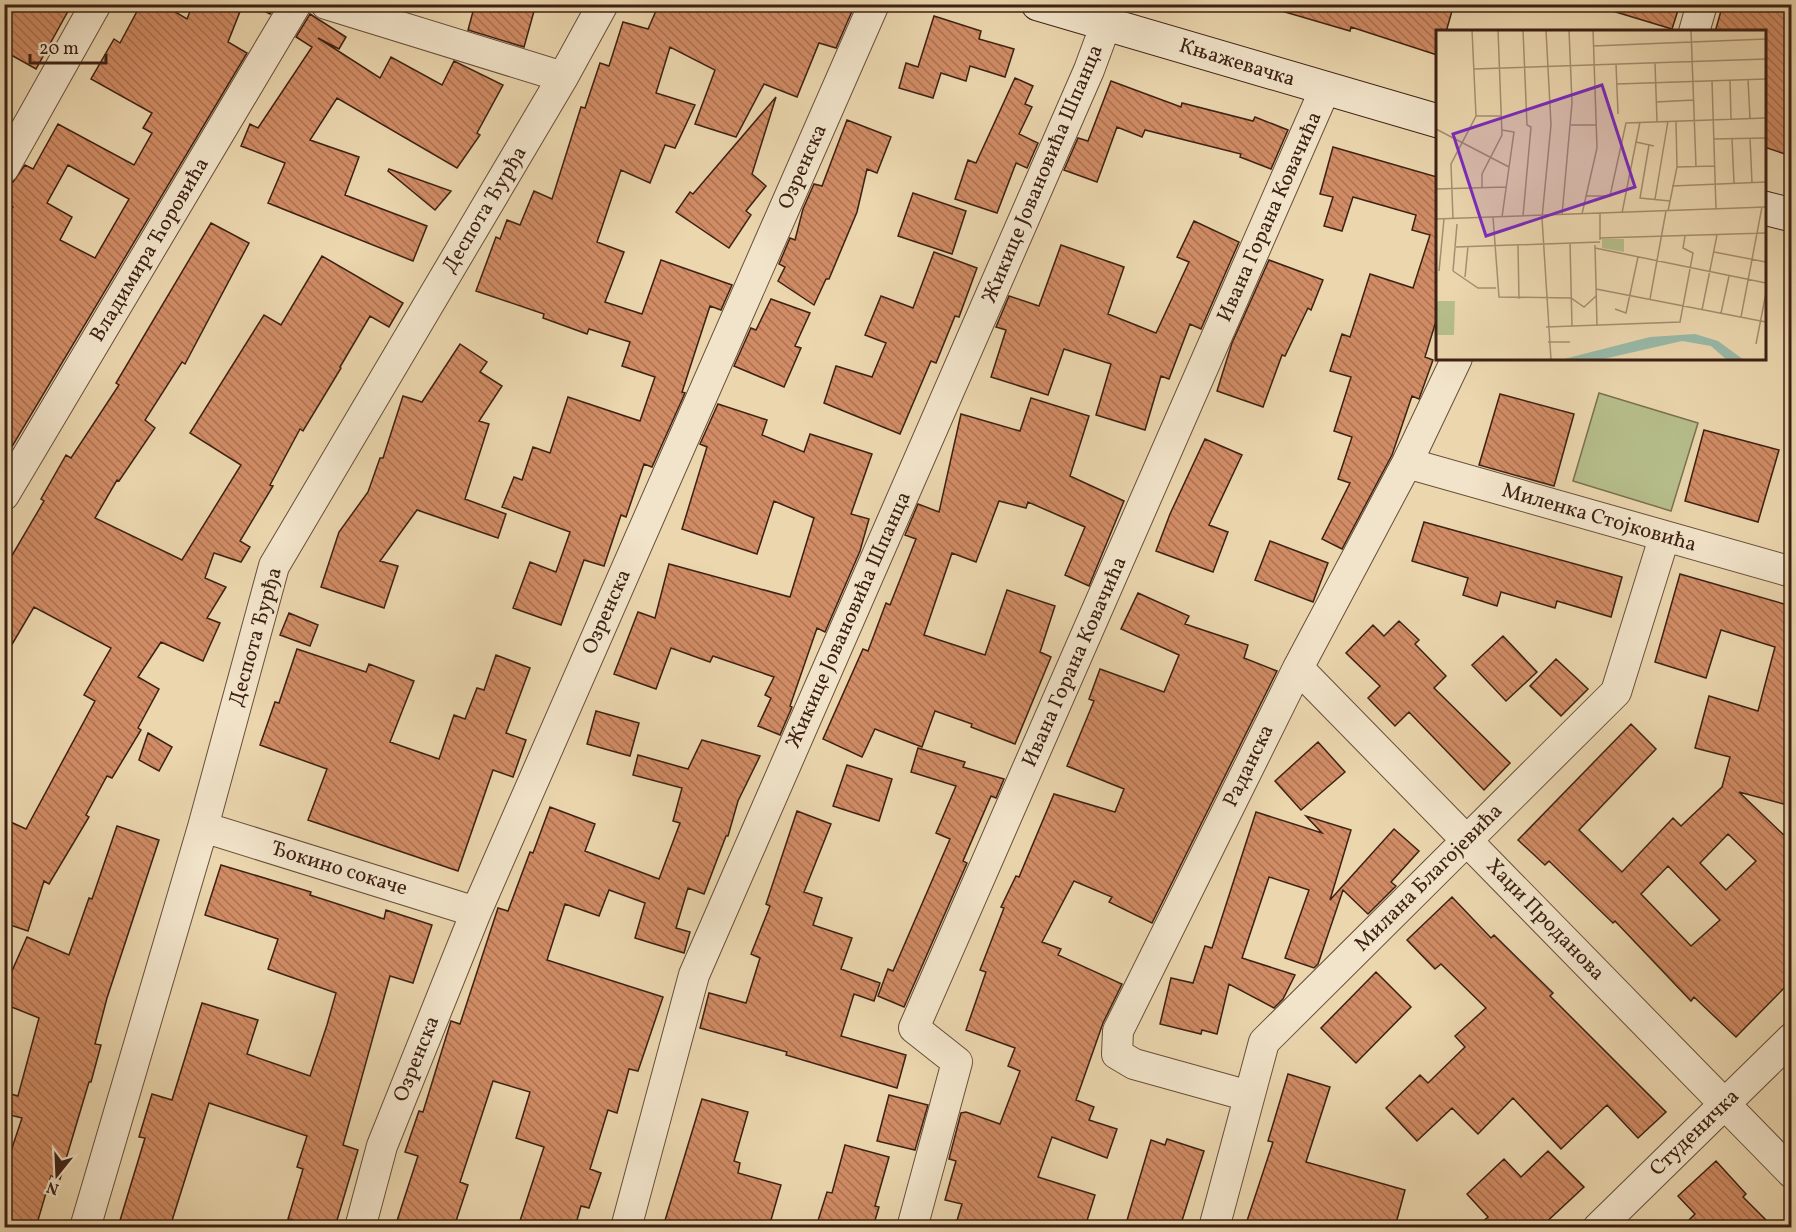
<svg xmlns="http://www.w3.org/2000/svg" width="1796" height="1232" font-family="Vollkorn,serif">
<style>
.green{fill:#b6be8b;stroke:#7a7050;stroke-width:1.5}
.building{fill:url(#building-back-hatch);stroke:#3d2114;stroke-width:1.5;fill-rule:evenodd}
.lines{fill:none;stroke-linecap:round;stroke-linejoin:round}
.minor-casing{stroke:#684e3a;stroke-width:32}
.secondary-casing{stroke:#3d2114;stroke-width:35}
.minor{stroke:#f2e4ca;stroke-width:30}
.secondary{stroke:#f2e4ca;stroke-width:33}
.labels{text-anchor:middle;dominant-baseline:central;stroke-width:4.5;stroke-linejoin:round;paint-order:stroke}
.street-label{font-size:21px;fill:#3d2114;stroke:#f2e4ca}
.inset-road{fill:none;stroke:#a58e70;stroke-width:1.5}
.view{fill:#7b2cbf;fill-opacity:0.15;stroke:#7b2cbf;stroke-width:3}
.inset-edge{fill:none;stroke:#3d2114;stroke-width:3}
</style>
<defs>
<pattern id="building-back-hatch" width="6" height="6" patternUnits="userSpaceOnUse" patternTransform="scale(1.5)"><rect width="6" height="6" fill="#d18c65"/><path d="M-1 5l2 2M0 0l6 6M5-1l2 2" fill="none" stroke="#ab7252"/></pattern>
</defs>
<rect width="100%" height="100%" fill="#ebd6ae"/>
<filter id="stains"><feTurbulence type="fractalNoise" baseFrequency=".00333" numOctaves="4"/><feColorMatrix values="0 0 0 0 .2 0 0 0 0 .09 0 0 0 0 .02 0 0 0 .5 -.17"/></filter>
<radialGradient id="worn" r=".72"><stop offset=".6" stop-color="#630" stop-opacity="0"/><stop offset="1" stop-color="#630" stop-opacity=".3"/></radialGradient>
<path class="green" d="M1599 393 1698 423 1671 511 1573 481Z"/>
<path class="building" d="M16 4H72L36 69 4 51V26Z
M141 4H162L187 19 193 4H243L228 42 247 53 4 460V222L13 207 4 202V185L13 182 25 165 33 169 58 124 134 165 152 133 143 128 152 113 91 79 114 39 120 43ZM68 165 129 199 95 258 60 240 72 217 47 203Z
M251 4H276L270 14Z
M475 4H536L524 47 468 30Z
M659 4H840L853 9 836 48 819 43 797 97 764 84 736 137 695 124 715 70 670 47 656 93 695 105 675 148 665 145 650 183 621 170 597 242 624 252 605 302 642 314 661 260 732 285 721 310 710 306 682 392 685 393 652 467 644 464 626 517 621 515 604 566 584 560 561 625 513 608 530 562 556 572 570 532 502 507 514 477 522 480 533 447 550 453 568 397 640 421 655 377 622 366 630 342 589 329 587 334 543 318 544 314 476 291 496 237 500 239 507 220 520 225 534 191 552 199 581 107 585 108 600 63 609 66 623 22 648 29Z
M1279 4H1454L1446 32H1437V55L1351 27 1350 31 1278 10Z
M1610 4H1680L1672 29 1609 10Z
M1723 4H1743L1763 10 1764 4H1788L1785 17 1791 19V156L1764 147V32H1715Z
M310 14 346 37 339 49 318 38 380 78 391 57 442 85 454 61 503 85 477 133 480 135 457 168 337 98 310 140 359 157 345 195 427 226 413 261 268 203 285 163 241 146 250 124 258 128 312 47 296 37Z
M934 16 981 31 979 39 1014 49 1005 77 970 66 966 81 941 73 933 98 899 88 906 63 918 67Z
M1015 78 1033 86 1025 104 1032 107 1019 134 1038 143 1027 168 1016 163 997 213 955 199 968 160 976 163Z
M1111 81 1181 107 1182 103 1253 121 1255 117 1288 130 1271 169 1240 157 1241 154 1145 130 1142 137 1117 127 1097 182 1064 170 1078 138 1088 141Z
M776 97 752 174 766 186 746 211 751 215 729 248 676 212 690 192 693 194Z
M847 120 891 137 877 173 867 169 857 212 829 279H826L814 305 778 281 785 267 779 264 790 238 795 240 803 209 814 184 822 186Z
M1333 147 1437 177V318L1425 357 1433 360 1419 399 1412 396 1392 455 1342 549 1322 539 1350 483 1338 479 1352 437 1334 431 1351 377 1330 371 1342 334 1350 337 1370 274 1413 288 1430 235 1412 230 1416 215 1353 197 1342 231 1324 226 1333 197 1320 194Z
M389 169 451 191 435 210 388 171Z
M913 193 966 211 952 254 898 236Z
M1194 221 1239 242 1201 329 1190 324 1169 379 1161 376 1145 430 1096 415 1111 364 1064 349 1048 395 991 377 1006 330 996 327 1009 296 1039 306 1061 245 1124 267 1108 314 1156 333 1189 262 1177 257Z
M211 223 249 243 185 364 182 362 145 420 155 428 119 481 117 480 95 518 182 560 241 465 190 433 264 315 281 325 322 256 403 303 389 327 370 316 340 367 341 368 303 431 300 429 270 485 273 486 240 541 250 547 241 562 214 553 205 578 226 587 207 618 220 623 203 661 161 642 138 677 159 689 138 728 141 730 112 778 107 776 86 815 89 817 49 884 44 881 28 931 4 923V819L26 829 95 701 84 695 111 648 34 607 4 658V569L44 501 41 499 66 455 71 458 119 385 116 383Z
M934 252 977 268 959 317 955 316 936 363 931 361 900 434 824 403 836 366 872 377 886 343 865 335 881 296 913 308Z
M1269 260 1323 280 1311 310 1308 308 1285 356 1282 355 1263 407 1217 391 1232 343Z
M771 299 810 313 795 346 801 348 784 387 734 366 751 328 756 330Z
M460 344 487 362 480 372 502 386 479 421 489 424 465 499 506 514 498 538 417 510 380 561 398 566 384 608 321 587 339 532 368 492 380 458H383L403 396 422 402Z
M1500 394 1574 414 1554 486 1479 465Z
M1031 398 1089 416 1070 476 1124 501 1089 586 1065 575 1085 527 1028 502 1026 508 999 501 976 562 952 553 924 635 985 655 1007 590 1055 606 1040 652 1051 657 1015 744 971 727 972 724 935 711 922 747 875 729 862 757 823 739 863 649 868 651 886 603 890 605 916 539 905 535 918 504 939 512 961 414 1020 431Z
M718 404 767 420 762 435 804 452 810 434 872 454 851 514 869 519 860 551 825 632 817 628 790 706 792 707 780 735 758 726 771 698 765 695 774 677 713 656 710 662 671 648 656 689 614 674 638 612 655 618 669 564 790 597 814 518 774 501 757 554 682 529 707 447 700 444Z
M1704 430 1779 450 1758 522 1685 501Z
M1205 439 1242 455 1209 525 1228 532 1213 572 1156 551 1170 514Z
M1424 522 1622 577 1611 617 1557 601 1555 608 1501 592 1497 606 1463 595 1468 578 1412 561Z
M1270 541 1328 563 1313 602 1255 580Z
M1680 574 1791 606V806L1739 792 1791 842V981L1736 1037 1694 997 1691 1001 1615 921 1613 923 1549 861 1545 865 1518 840 1631 724 1656 749 1579 830 1622 872 1673 818 1681 826 1722 787 1730 757 1695 748 1709 696 1758 711 1775 647 1721 630 1706 678 1655 662ZM1728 834 1756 861 1726 890 1700 863ZM1668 866 1720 920 1691 946 1641 894Z
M1138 593 1189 616 1185 624 1248 645 1244 658 1277 671 1152 923 1109 902 1112 897 1074 881 1042 942 1061 949 1058 955 1122 984 1103 1023 1076 1100 1094 1107 1089 1120 1117 1129 1107 1158 1052 1137 1038 1177 1095 1195 1085 1227H955L962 1204 945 1200 956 1161 949 1159 961 1113 966 1112 1000 1124 1020 1071 1008 1066 1015 1048 966 1030 986 972 980 970 1004 908 1001 907 1016 876 1019 877 1054 794 1115 812 1124 789 1067 766 1094 701 1089 699 1100 669 1164 692 1179 655 1121 629Z
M289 613 318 625 310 646 280 635Z
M1399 621 1419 640 1415 644 1446 676 1434 688 1510 763 1484 790 1409 712 1395 726 1368 698 1380 686 1346 653 1373 625 1384 636Z
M1503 636 1537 672 1506 701 1472 665Z
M297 649 366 672 369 664 414 681 390 742 439 759 454 715 465 719 477 688 484 690 496 655 530 668 506 733 526 740 513 777 493 770 458 871 308 820 327 769 260 745 275 702 279 703Z
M1556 659 1588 689 1561 716 1530 686Z
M596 711 639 723 630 756 587 744Z
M148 733 172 747 159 771 139 760Z
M702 740 760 756 738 801 728 836H726L704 894 688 888 676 928 690 932 684 953 635 938 645 903 609 890 599 916 565 904 547 960 663 997 638 1071 629 1069 617 1113 608 1110 590 1169 601 1173 589 1208 581 1206 575 1227H518L544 1147 516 1138 530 1092 493 1081 460 1182 468 1185 454 1227H395L418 1156 405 1152 419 1111 423 1112 451 1021 460 1024 498 908 508 911 530 852 533 853 550 807 595 824 585 851 659 879 680 823 673 821 682 788 633 775 638 755 688 769Z
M1318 742 1345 772 1301 810 1275 781Z
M918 748 965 762 963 767 1004 779 996 798 991 796 963 861 967 863 904 1007 878 996 888 969 893 971 950 839 936 833 956 786 911 772Z
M847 765 892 779 879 821 833 806Z
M797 811 831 824 804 892 822 898 813 925 852 938 841 969 880 983 874 1001 854 994 841 1036 906 1055 897 1088 786 1055 787 1052 700 1028 709 993 746 1003 760 958 751 954 770 906 766 904Z
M1256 812 1322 833 1306 816 1351 830 1330 900 1394 829 1419 851 1391 882 1396 886 1368 914 1343 890 1318 964 1314 968 1285 958 1309 890 1269 877 1242 958 1295 975 1283 999 1274 1008 1229 984 1217 1034 1202 1030 1201 1034 1160 1024 1171 978 1193 983 1205 946 1212 948Z
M117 826 159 840 107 998 95 1044 101 1045 91 1082H89L60 1179 51 1176 36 1227H4V1172L22 1118 6 1114 11 1094 18 1096 39 1018 4 1004V989L27 937 69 955 89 898 92 899Z
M221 865 311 892 310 895 384 919 386 910 432 925 413 983 390 976 343 1145 358 1150 335 1227H318L288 1219 303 1169 297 1167 307 1136 209 1103 170 1227H118L145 1138 139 1137 152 1094 172 1100 202 1003 258 1020 247 1054 310 1076 327 1025 336 993 268 969 278 939 205 915Z
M1452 897 1491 938 1494 935 1553 993 1550 996 1666 1112 1638 1138 1607 1105 1561 1149 1513 1098 1478 1134 1452 1108 1417 1141 1386 1108 1420 1075 1428 1083 1465 1047 1455 1036 1486 1008 1441 964 1435 969 1407 940Z
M1376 972 1411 1007 1356 1063 1321 1028Z
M1288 1074 1330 1087 1306 1162 1405 1190 1395 1227H1245L1273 1142 1268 1141Z
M889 1095 928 1105 915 1150 877 1141Z
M702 1099 748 1112 734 1161 740 1163 738 1173 781 1185 769 1227H663Z
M1167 1139 1204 1151 1180 1227H1125L1151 1140 1165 1145Z
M845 1145 889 1157 875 1206 879 1207 873 1227H816L827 1192 832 1193Z
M1548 1151 1584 1187 1541 1227H1477L1488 1217 1467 1194 1504 1159 1521 1177Z
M1716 1161 1746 1194 1743 1197 1773 1227H1682L1695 1214 1678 1196Z"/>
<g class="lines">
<g class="minor-casing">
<path id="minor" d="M326 4 563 77
M1694 32 1702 4
M4 168 96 4
M1407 463 1792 572
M4 495 296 4
M1298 668 1792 1173
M203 827 476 912
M1249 1096 1134 1064 1117 1054 1118 1031 1298 668 1407 463 1457 358
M85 1228 203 827 274 566 563 77 603 4
M360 1228 382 1146 476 912 874 4
M626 1228 694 975 1089 70 1106 24
M912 1228 957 1062 914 1028 1325 89
M1214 1228 1264 1042 1616 692 1664 538
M1598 1228 1792 1038"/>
</g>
<g class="secondary-casing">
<path id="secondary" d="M1038 4 1438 121
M1764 208 1792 215"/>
</g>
<use href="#minor" class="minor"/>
<use href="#secondary" class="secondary"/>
</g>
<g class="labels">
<g class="street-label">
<text transform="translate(1237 63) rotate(17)">Књажевачка</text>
<text transform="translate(803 167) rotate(-66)">Озренска</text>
<text transform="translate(1043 174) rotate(-67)">Жикице Јовановића Шпанца</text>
<text transform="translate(485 210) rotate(-59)">Деспота Ђурђа</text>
<text transform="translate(1270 217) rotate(-66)">Ивана Горана Ковачића</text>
<text transform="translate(150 250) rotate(-59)">Владимира Ћоровића</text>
<text transform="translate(1599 518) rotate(16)">Миленка Стојковића</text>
<text transform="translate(607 612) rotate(-66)">Озренска</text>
<text transform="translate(849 620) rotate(-66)">Жикице Јовановића Шпанца</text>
<text transform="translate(256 637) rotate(-74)">Деспота Ђурђа</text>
<text transform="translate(1075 662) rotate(-66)">Ивана Горана Ковачића</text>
<text transform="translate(1249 766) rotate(-64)">Раданска</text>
<text transform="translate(339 869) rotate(17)">Ђокино сокаче</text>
<text transform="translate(1429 878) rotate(-45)">Милана Благојевића</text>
<text transform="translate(1545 920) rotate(46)">Хаџи Проданова</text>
<text transform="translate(417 1059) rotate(-68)">Озренска</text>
<text transform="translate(1695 1133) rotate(-44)">Студеничка</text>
</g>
</g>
<g transform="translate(1436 30)">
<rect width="330" height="330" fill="#ebd6ae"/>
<path d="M166 209H188V222L166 218ZM0 271H19L18 305H0Z" fill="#b6be8b"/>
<path d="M259 304 282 311 308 330H291L275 316 246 311 163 330H124L214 307Z" fill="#98b9a8"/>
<path class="inset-road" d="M87 0 91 95 95 97 87 186M110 0 115 95 106 188 115 330M255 0 260 137M157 16 330 9M219 33 221 92M180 34 182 84M38 39 330 29M312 49 314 89M294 50 295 89M276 51 280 179M181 54 330 49M220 72 258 70M40 86H65M135 95H160M0 99 73 137M66 100 78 102 66 187M314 108 316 153M278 109 330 108M296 109 298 153M200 112 218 116M213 115 204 168 234 171M241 137 279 136M236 156 330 152M46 158V144L66 105 62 0M0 159 70 157M150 166H174L190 93 330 88M219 169 232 91M232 181 241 137 240 91M164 183V210M186 183 204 92M146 184 161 118 157 0M126 185 136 73 133 0M57 187 63 267 135 268 148 277 160 266M0 189 330 177M17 189 15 134 40 86 36 0M164 208 330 203M134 213 136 296M82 215 83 269M159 215 161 295M20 217 164 212M159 218 330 253M278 222 330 232M3 241 8 189M17 241 42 258H60M17 241 21 194M29 247 32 216M160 259 330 292M214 269 230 181M179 279 190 283 202 227M266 280 281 205M285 283 293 246M305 287 326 177M110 297 244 292 257 223 247 218 249 206M112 312H134M320 314 330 263"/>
<path class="view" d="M166 55 199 157 50 206 17 104Z"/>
<rect width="330" height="330" class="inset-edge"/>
</g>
<rect width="1796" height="1232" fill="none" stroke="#ebd6ae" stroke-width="24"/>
<rect x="6" y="6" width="1784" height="1220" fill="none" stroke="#3d2114" stroke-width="3"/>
<rect x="12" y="12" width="1772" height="1208" fill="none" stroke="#3d2114" stroke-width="1.5"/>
<g transform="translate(57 1175) rotate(198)" stroke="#f2e4ca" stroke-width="4.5" paint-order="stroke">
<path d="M0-4.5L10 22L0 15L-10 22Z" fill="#3d2114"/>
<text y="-9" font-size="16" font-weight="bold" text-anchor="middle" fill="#3d2114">N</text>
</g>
<path d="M30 54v9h76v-9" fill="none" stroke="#3d2114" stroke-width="3"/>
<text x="39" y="54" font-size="18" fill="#3d2114" stroke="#f2e4ca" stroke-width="4.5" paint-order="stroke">20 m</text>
<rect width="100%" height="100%" filter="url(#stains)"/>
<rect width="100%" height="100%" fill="url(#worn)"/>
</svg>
